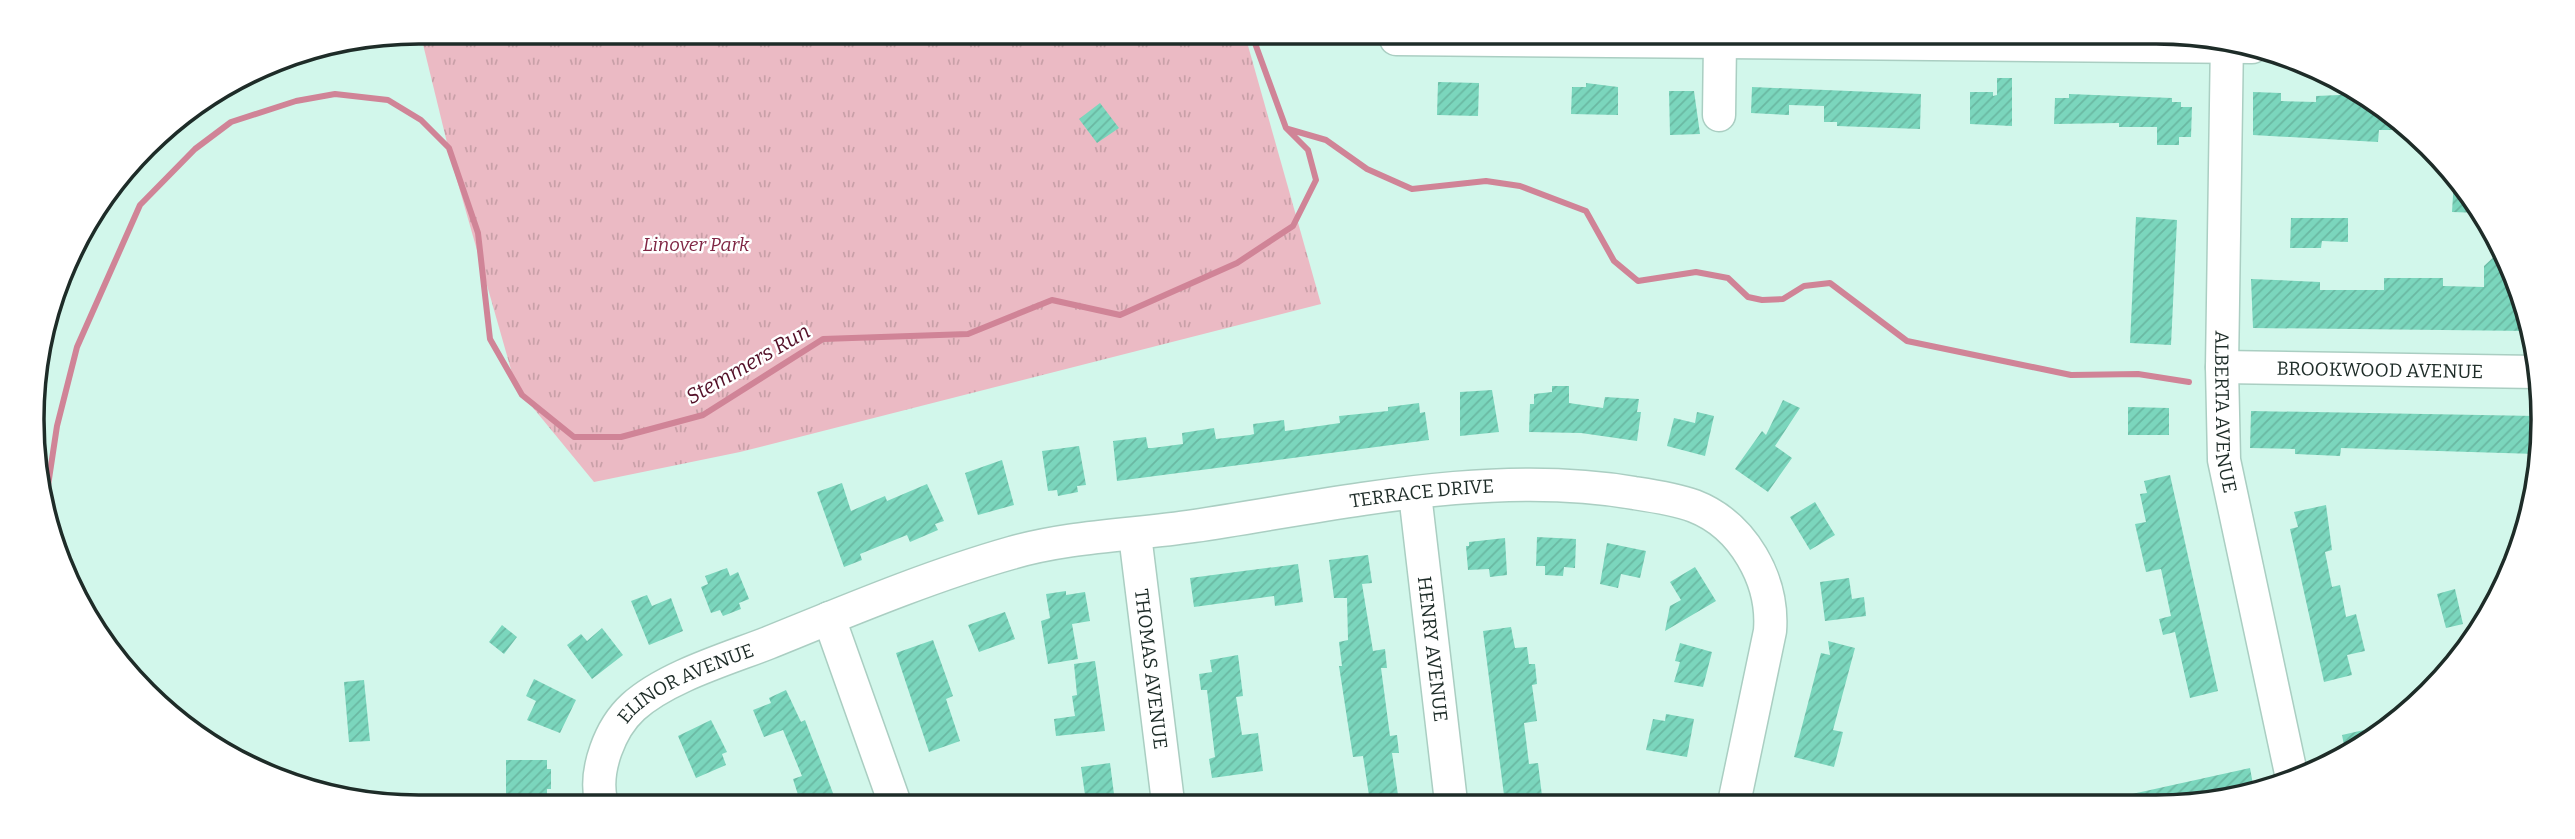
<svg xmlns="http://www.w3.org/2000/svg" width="2575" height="839" font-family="Bitter,serif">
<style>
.park{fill:url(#park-tufts)}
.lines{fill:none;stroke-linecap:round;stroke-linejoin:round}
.stream{stroke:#d08497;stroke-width:6}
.building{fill:url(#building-hatch)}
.minor-casing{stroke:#aacec2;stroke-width:35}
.minor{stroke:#fff;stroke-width:32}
.labels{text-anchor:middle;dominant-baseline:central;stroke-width:5;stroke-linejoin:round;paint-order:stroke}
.park-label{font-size:19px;font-style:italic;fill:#7f2543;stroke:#fff}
.street-label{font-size:19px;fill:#1e2c28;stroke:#fff}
.water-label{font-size:21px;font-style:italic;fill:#530f27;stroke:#fff}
.rim{fill:none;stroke:#1e2c28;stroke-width:3.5}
</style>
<defs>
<pattern id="park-tufts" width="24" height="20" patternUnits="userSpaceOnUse" patternTransform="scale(1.75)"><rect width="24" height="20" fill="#ebbac4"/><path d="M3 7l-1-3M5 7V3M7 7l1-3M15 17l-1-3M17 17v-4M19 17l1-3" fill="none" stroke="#c9a0a8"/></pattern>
<pattern id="building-hatch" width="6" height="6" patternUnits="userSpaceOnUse" patternTransform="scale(1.75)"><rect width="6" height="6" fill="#7bd6bd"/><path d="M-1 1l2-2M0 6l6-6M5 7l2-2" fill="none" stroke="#6ab8a2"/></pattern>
</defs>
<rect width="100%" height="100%" fill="#d2f7eb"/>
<path class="park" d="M420 32 1245 35 1321 304 740 452 594 482 516 387 451 159Z"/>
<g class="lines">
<path class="stream" d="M1288 129 1326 140 1367 169 1412 189 1486 181 1520 186 1586 211 1614 261 1638 281 1696 272 1728 278 1748 297 1762 300 1783 299 1804 286 1830 283 1907 341 2071 375 2138 374 2189 382
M44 512 57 426 77 347 140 205 195 149 231 122 296 101 335 94 388 100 421 120 449 148 478 233 490 339 522 395 574 437H621L703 415 823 339 968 334 1052 300 1120 315 1237 263 1293 226 1316 180 1308 150 1286 128 1252 35"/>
</g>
<path class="building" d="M1997 78H2012V126L1970 124V92H1993V96L1997 95Z
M1438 82 1479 83 1478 116 1437 115Z
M1586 83 1618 87V115L1571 114 1572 87H1586Z
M1752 87 1921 94 1920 129 1837 126V122H1824V106L1789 105V115L1751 113Z
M1669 91H1694L1700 134 1670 135Z
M2253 92 2281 93V101L2316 102V96L2363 94 2371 97 2404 130H2379L2378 142 2253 135Z
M2069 94 2172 98V102H2181V107H2192L2191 137H2179V145H2157V127H2119V123L2054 124 2055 98H2069Z
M1100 103 1119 128 1097 143 1079 119Z
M2454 179 2478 204 2482 213 2452 212Z
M2136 217 2177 220 2171 345 2130 343Z
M2291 218H2348V242L2322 241 2321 248H2290Z
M2498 253 2531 331 2253 328 2251 279 2320 282V290H2384V278H2443V286L2484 287V266Z
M1552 386H1569V403L1603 408 1605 397 1639 399 1637 412H1641L1637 441 1581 433 1529 432 1530 404H1534V394L1552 392Z
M1492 390 1499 432 1460 436V392Z
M1783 400 1800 408 1775 446 1792 458 1768 492 1735 469 1762 431 1766 435Z
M1419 403 1420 413 1425 412 1429 440 1117 481 1113 441 1146 437 1148 448H1152L1183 444 1182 433 1214 428 1216 439 1250 435 1254 434 1253 424 1284 420 1285 431 1340 423 1339 416 1388 411V407Z
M2128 407 2169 408V435H2128Z
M2251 411 2536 416V454L2341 448 2340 456 2295 454V449L2250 448Z
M1697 412 1714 416 1705 456 1667 446 1674 418 1695 423Z
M1079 446 1086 485 1077 486 1078 492 1058 496 1057 490 1048 491 1042 451Z
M1002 460 1014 505 978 515 965 473Z
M2170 475 2218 691 2190 698 2175 632 2163 635 2159 619 2171 616 2161 569 2146 572 2135 524 2146 522 2140 494 2147 493 2144 481Z
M842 483 851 511 885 496 887 501 927 484 944 521 935 524 938 530 910 542 907 535 860 554 862 560 844 567 817 492Z
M1815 502 1835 535 1810 550 1790 517Z
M2326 505 2332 550 2325 552 2332 587 2340 585 2346 617 2356 614 2365 651 2347 655 2352 675 2324 682 2290 529 2298 527 2294 512Z
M1537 537 1576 539 1575 568 1564 567 1563 576 1545 575V566H1536Z
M1505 538 1507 575 1490 577 1489 569 1468 570 1466 546H1469V542Z
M1607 543 1646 551 1640 578 1621 574 1618 588 1600 584Z
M1368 555 1372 583 1362 584 1373 651 1385 649 1387 668H1381L1390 736 1397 735 1399 753H1392L1399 802H1370L1363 756 1353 757 1339 666H1342L1339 642 1348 640 1347 598H1334L1329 560Z
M1298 564 1303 602 1275 606 1274 596 1194 607 1190 578Z
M1695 567 1716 601 1665 631 1670 606 1681 600 1670 582Z
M727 568 730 576 738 572 749 599 739 603 741 609 723 616 720 610 711 613 701 587 708 584 705 576Z
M1849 578 1852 599 1864 597 1866 616 1825 621 1820 582Z
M2455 589 2463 624 2446 628 2437 594Z
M1066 591V595L1085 592 1090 621 1072 624 1078 659 1048 664 1041 621 1050 618 1046 594Z
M647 595 652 606 671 598 683 631 649 645 631 601Z
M1005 612 1015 639 979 652 968 625Z
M502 625 517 637 504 654 489 642Z
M1511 627 1515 648 1527 647 1529 664H1535L1537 684 1532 685 1537 721 1524 723 1529 764 1538 763 1542 796 1534 797V800L1505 803 1483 631Z
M602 628 623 655 592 679 567 645 581 634 587 641Z
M933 640 953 696 946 699 960 741 929 752 896 653Z
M1828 641 1855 648 1833 730 1843 732 1834 767 1794 757 1821 653 1830 655Z
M1680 643 1712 652 1703 687 1674 682 1680 662 1675 661Z
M1238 655 1243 696 1236 697 1242 735 1258 733 1263 771 1212 778 1209 759 1215 757 1207 690H1201L1199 674 1212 672 1210 660Z
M1095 661 1105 731 1056 736 1054 719 1075 716 1072 696 1077 695 1074 664Z
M534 679 576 700 560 733 527 720 536 701 526 696Z
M364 680 370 741 349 742 344 682Z
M786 690 801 722 805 720 836 801H800L793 779 802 776 783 730 764 737 753 710 771 703 769 698Z
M1666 714 1694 719 1687 757 1646 750 1653 719 1665 721Z
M711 720 727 752 722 754 726 765 696 778 678 736Z
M2390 724V725L2346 755 2342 735Z
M506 760H547V769H551V789H547V799H506Z
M1110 763 1115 802H1086L1081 767Z
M2250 768 2254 790 2207 804H2124L2123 796Z"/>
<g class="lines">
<g class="minor-casing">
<g id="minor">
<path d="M1396 39 2252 47"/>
<path id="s1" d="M2227 39 2222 367 2224 460 2292 778"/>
<path d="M1719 115 1720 42"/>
<path id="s2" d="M2222 367 2536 372"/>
<path id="s3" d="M1415 494 1451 802"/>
<path id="s4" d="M1135 535 1168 802"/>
<path d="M829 618 894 801"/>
<path id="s5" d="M601 801C594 770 610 728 633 707 666 677 727 659 768 643 847 611 930 576 1011 553 1069 536 1134 535 1194 526 1335 505 1491 468 1634 493 1654 496 1675 499 1694 506 1743 525 1774 580 1770 631L1734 803"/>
</g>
</g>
<use href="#minor" class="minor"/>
</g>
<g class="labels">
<g class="park-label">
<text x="696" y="244">Linover Park</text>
</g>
<g class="street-label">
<text stroke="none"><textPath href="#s2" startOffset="158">BROOKWOOD AVENUE</textPath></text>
<text stroke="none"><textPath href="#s1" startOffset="373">ALBERTA AVENUE</textPath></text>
<text stroke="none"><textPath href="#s5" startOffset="928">TERRACE DRIVE</textPath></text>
<text stroke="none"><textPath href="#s3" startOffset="156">HENRY AVENUE</textPath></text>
<text stroke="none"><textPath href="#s4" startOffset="135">THOMAS AVENUE</textPath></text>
<text stroke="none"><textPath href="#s5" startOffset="161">ELINOR AVENUE</textPath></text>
</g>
<g class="water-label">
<text transform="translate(748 364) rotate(-30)">Stemmers Run</text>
</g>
</g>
<path d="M0 0H2575V839H0ZM419 44H2156A375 375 0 0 1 2531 419V420A375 375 0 0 1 2156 795H419A375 375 0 0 1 44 420V419A375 375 0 0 1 419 44Z" fill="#fff" fill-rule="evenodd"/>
<path class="rim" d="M419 44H2156A375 375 0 0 1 2531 419V420A375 375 0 0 1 2156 795H419A375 375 0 0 1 44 420V419A375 375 0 0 1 419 44Z"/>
</svg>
